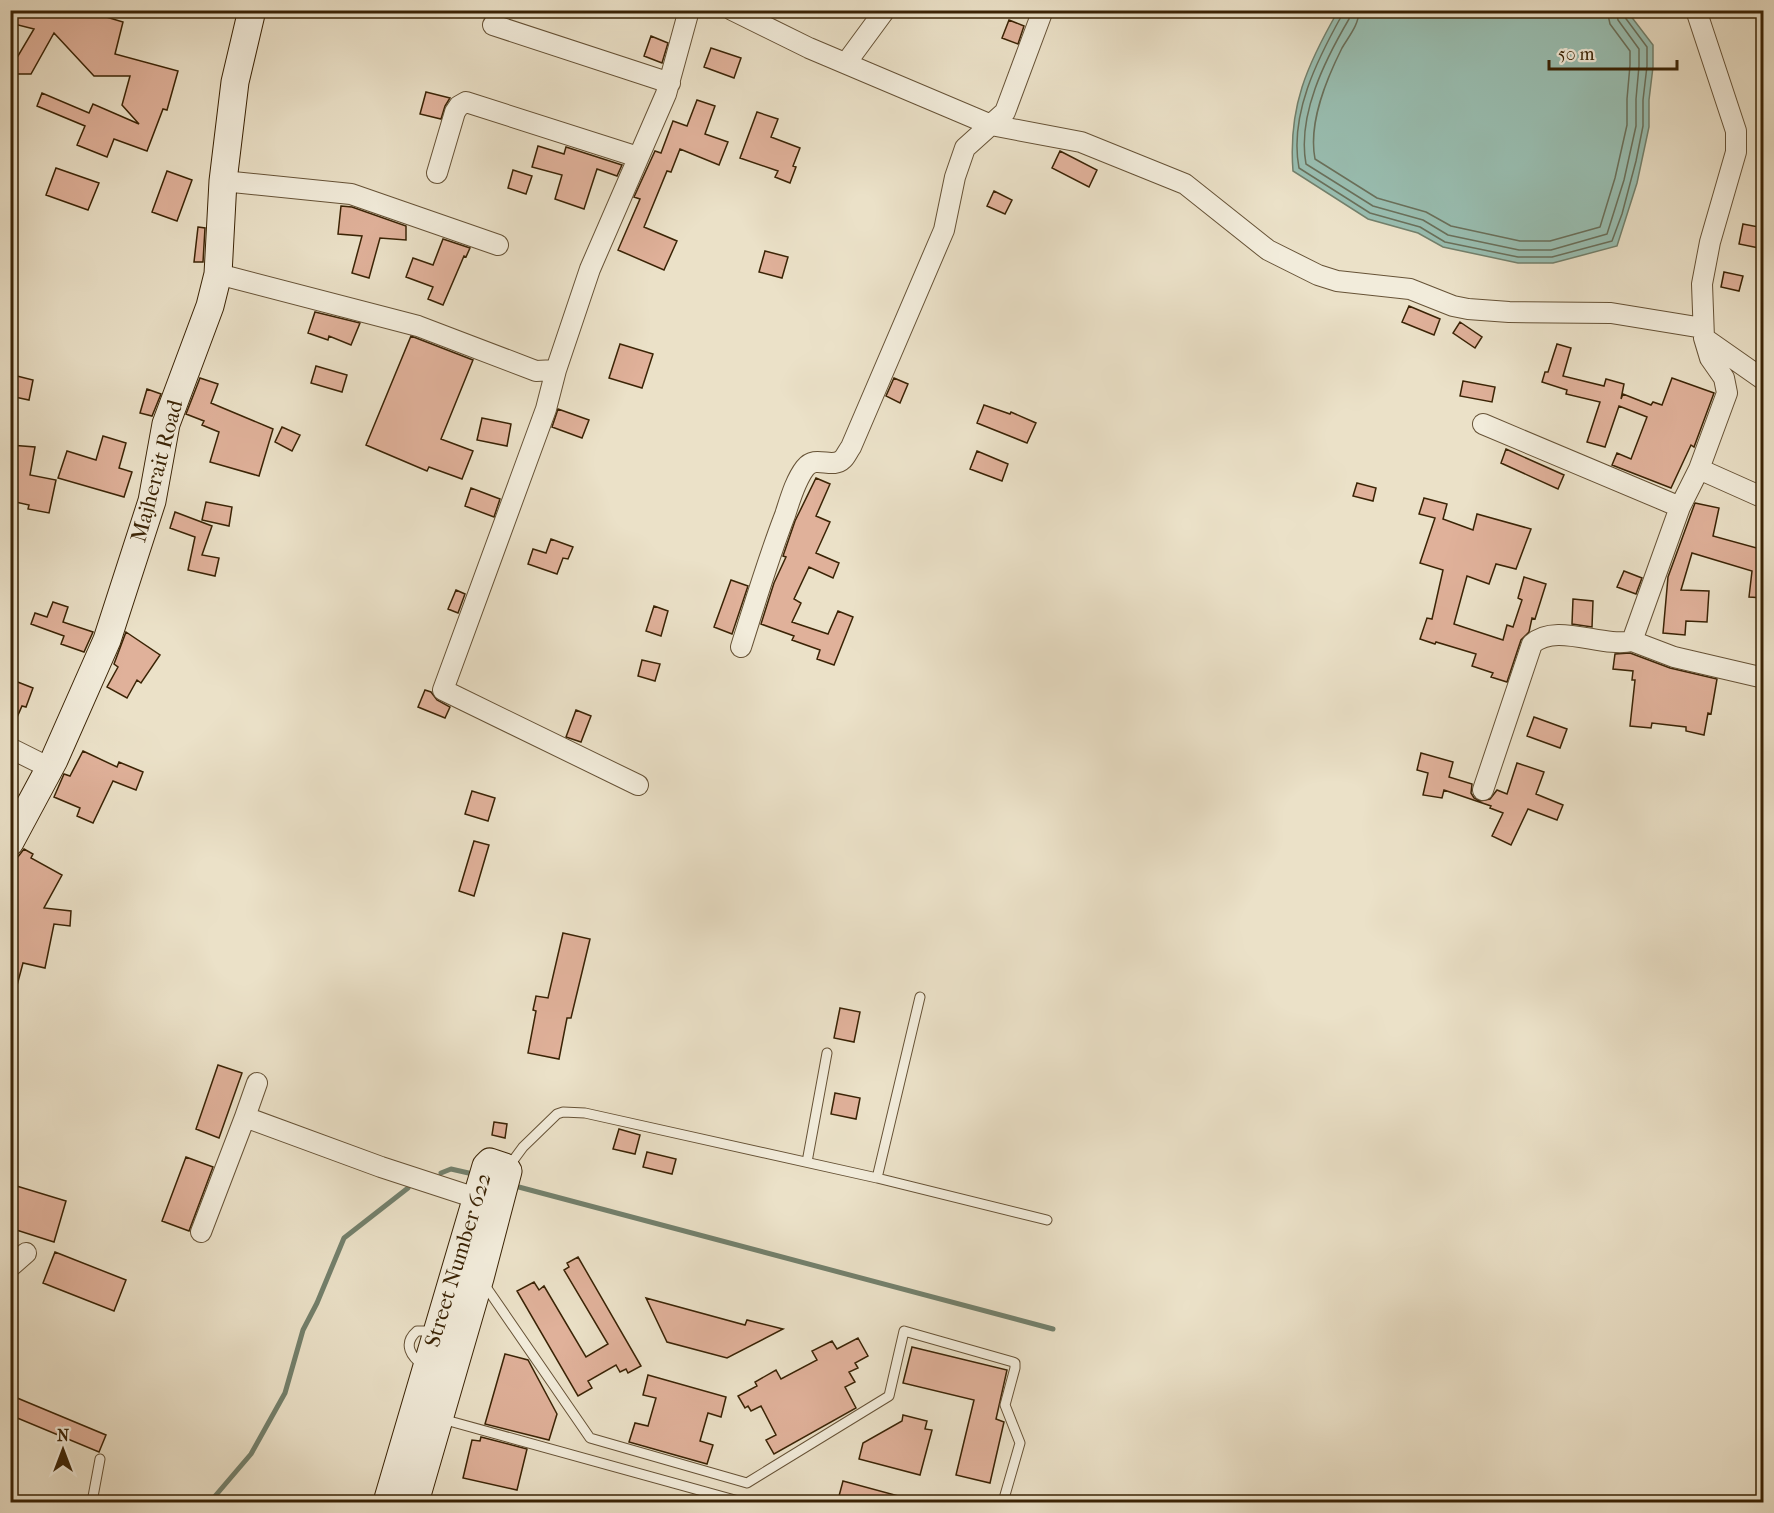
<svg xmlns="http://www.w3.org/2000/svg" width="1774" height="1513" font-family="'IM FELL French Canon',serif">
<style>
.water{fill:#99beb1;stroke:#73806c;stroke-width:1.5}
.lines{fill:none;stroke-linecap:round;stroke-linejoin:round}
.shore{stroke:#6a705b;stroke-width:1.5}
.stream{stroke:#73806c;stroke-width:5}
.building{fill:#e0b19a;stroke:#3a2305;stroke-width:1.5}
.lane-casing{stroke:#665236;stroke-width:11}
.street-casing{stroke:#665236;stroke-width:22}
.secondary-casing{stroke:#3a2305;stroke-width:29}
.lane{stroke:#f2ecdb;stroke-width:9}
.street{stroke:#f2ecdb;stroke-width:20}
.secondary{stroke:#f2ecdb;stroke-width:27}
.labels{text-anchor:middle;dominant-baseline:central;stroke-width:4.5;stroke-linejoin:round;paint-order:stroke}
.street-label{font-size:22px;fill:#3a2305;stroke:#f2ecdb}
</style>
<rect width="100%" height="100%" fill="#ebe1c8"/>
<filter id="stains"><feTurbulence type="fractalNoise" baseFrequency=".00333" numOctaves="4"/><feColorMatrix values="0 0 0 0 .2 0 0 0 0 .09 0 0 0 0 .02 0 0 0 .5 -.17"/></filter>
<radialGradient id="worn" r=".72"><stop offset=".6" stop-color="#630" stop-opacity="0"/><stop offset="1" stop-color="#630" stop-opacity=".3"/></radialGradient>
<path class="water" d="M1338 11H1627L1653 45V67L1649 100V127L1637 183 1617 246 1553 263H1518L1443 247 1418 233 1368 219 1293 171C1288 107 1307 65 1338 11Z"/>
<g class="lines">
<path class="shore" d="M1343 10 1342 15C1317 60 1289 115 1299 168L1370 213 1420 227 1445 242 1518 257H1552L1612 241 1622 214 1636 161 1643 126V100L1647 66V47L1624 16 1623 10
M1350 10 1349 19C1325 60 1297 115 1306 164L1373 206 1423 220 1448 235 1519 250H1551L1607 234 1624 180 1636 126V99L1639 66V49L1618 20 1616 10
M1359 10C1359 25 1349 36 1342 48 1326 80 1308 123 1315 159L1377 198 1426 212 1451 226 1520 241H1550L1600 227 1615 178 1627 125V99L1630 65V51L1610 24 1607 10"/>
<path class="stream" d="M441 1173 451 1169 473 1174
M515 1186 1053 1329
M210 1502 251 1454 285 1393 303 1330 317 1303 344 1238 408 1188"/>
</g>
<path class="building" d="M10 10H83L123 22 115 54 178 71 167 110 163 109 147 151 114 139 107 157 77 145 85 126 37 106 42 93 89 113 93 104 139 124 122 105 130 76H94L54 33 31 74H10V62L15 54 18 56 34 29 10 23Z
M1009 20 1024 26 1018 44 1002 38Z
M651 36 668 43 662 63 644 56Z
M711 48 741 58 734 78 704 67Z
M426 92 450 98 445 106 441 119 420 114Z
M697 100 715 106 705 134 728 142 719 165 680 149 671 172 667 171 644 227 677 241 664 270 618 250 640 199 634 197 655 151 661 153 673 121 687 126Z
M757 112 778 119 771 137 800 148 793 166 796 167 790 183 775 177 778 171 740 158Z
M538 146 564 154 566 147 622 165 617 176 597 169 584 209 555 199 562 175 532 167Z
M1060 151 1097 170 1089 187 1052 168Z
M56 168 99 183 88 210 46 195Z
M513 170 532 176 526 194 508 188Z
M167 171 192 180 177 221 152 212Z
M994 191 1012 200 1005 214 987 206Z
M341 206 352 207 406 226V240L380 238 369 278 352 273 362 236 338 234Z
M1743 224 1764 228V249L1739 244Z
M198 227 205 228 203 262H194Z
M443 239 470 248 466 257 464 256 443 305 428 299 433 287 406 277 413 258 433 265Z
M765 251 788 257 782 278 759 272Z
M1724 272 1743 276 1739 291 1721 287Z
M1409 306 1440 319 1434 335 1402 322Z
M315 312 360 323 351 345 329 336 328 340 308 333Z
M1460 322 1482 337 1475 348 1453 333Z
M411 336 473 360 441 439 473 451 462 479 429 467 427 471 366 445Z
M620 344 653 354 642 388 609 378Z
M1557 344 1571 348 1563 376 1604 386 1606 379 1624 384 1621 399 1623 394 1651 405 1653 402 1662 405 1672 378 1714 393 1694 447 1691 445 1671 488 1612 465 1617 453 1631 459 1647 417 1619 406 1605 447 1587 442 1600 402 1566 394 1567 390 1542 382 1545 372H1548Z
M316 366 347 375 342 392 311 383Z
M13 375 33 380 29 400 10 396Z
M200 378 218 384 211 403 273 429 259 476 210 462 219 432 202 425 204 421 186 414Z
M894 378 908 384 900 403 886 396Z
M1463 381 1495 387 1492 402 1460 396Z
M147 389 161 394 152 416 140 413Z
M984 405 1010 414 1011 412 1036 423 1027 443 977 423Z
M558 409 589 420 582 438 552 427Z
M482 418 511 424 507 446 477 440Z
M282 427 300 435 292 451 275 442Z
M103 436 126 443 119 468 132 472 124 497 58 478 67 451 96 460Z
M10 445 35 447 30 475 56 480 49 513 28 509 29 505 11 501 17 477 10 476Z
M1506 449 1564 475 1558 489 1501 463Z
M977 451 1008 464 1002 481 970 469Z
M816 478 830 484 816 516 830 522 816 553 839 563 833 578 809 567 794 599 801 603 792 622 828 634 838 611 853 617 834 665 817 659 820 650 792 640 794 636 761 624 774 583 786 557 783 556 795 521Z
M1357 483 1376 488 1373 501 1353 496Z
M471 488 500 499 494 517 465 506Z
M1424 498 1447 504 1443 519 1473 530 1477 514 1531 529 1516 569 1496 564 1489 584 1467 576 1454 624 1503 640 1507 625 1513 627 1522 600 1518 598 1524 577 1546 584 1535 619 1532 618 1529 632 1521 640 1507 682 1491 677 1493 673 1472 666 1476 654 1436 642 1435 644 1420 639 1427 618 1432 619 1443 570 1420 563 1435 518 1419 514Z
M206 502 232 507 229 526 202 520Z
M1695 503 1719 508 1713 536 1764 550V598L1749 597 1752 571 1692 553 1681 590 1709 591 1707 622 1686 621 1685 635 1663 633 1668 577Z
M175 512 212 526 202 555 219 558 215 576 188 570 195 537 170 528Z
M551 539 573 547 568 559 563 558 557 574 528 564 533 549 546 553Z
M1624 571 1642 578 1636 594 1617 587Z
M731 580 748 586 732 634 714 627Z
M456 590 465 594 458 613 448 609Z
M1573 599 1593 601 1592 627 1572 624Z
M53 602 68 607 63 622 93 632 84 652 61 644 64 636 31 624 35 613 47 617Z
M654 606 668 611 661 636 646 631Z
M126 632 160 655 141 683 137 680 127 698 107 687 118 667 114 664Z
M1630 653 1670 668 1717 679 1711 714 1708 713 1704 735 1686 731V727L1652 723 1651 728 1630 726 1635 680H1632L1633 671 1613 669 1615 654Z
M642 660 660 664 655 681 638 676Z
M10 679 33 688 26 707 22 706 11 731Z
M425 690 431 692 437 700 450 707 445 718 418 707Z
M576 710 591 716 581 742 566 737Z
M1534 717 1567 729 1560 748 1527 736Z
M83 751 117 767 119 762 143 772 136 790 113 781 93 823 77 816 80 808 54 797 64 774 70 776Z
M1421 753 1453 762 1449 777 1472 784 1471 793 1474 798 1480 801 1490 799 1497 790 1507 794 1517 763 1544 772 1536 794 1563 805 1557 820 1528 809 1511 845 1492 836 1503 813 1490 808 1491 806 1444 790 1442 798 1423 795 1428 773 1417 770Z
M472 791 495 798 488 821 465 814Z
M474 841 489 845 474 896 459 891Z
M24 849 33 854 31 858 62 875 44 908 71 911 70 926 54 924 45 968 23 963 15 993H10V867Z
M563 933 590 939 571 1018H567L559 1059 528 1053 536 1011 533 1010 536 996 548 998Z
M840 1008 860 1012 854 1042 834 1038Z
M218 1065 242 1073 219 1138 196 1129Z
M835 1093 860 1098 856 1119 831 1114Z
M494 1122 507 1124 505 1138 492 1135Z
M619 1129 640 1135 635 1154 613 1149Z
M647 1152 676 1159 672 1174 643 1167Z
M186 1157 213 1167 189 1231 162 1221Z
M10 1184 66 1201 54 1242 10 1228Z
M55 1252 126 1280 114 1311 43 1283Z
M578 1257 641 1366 628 1373 626 1369 620 1372 616 1365 588 1381 592 1388 578 1396 517 1291 534 1282 539 1290 544 1286 586 1357 608 1344 564 1270 569 1267 567 1263Z
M646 1298 745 1325 747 1320 783 1329 727 1358 667 1342Z
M858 1338 868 1356 855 1363 858 1368 849 1372 855 1382 845 1387 856 1408 774 1454 766 1440 776 1435 761 1406 751 1411 748 1406 745 1408 738 1396 757 1386 755 1382 776 1370 781 1379 817 1360 812 1351 832 1341 837 1349Z
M912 1347 1007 1370 996 1419 1004 1422 990 1483 956 1475 974 1400 903 1383Z
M505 1354 528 1360 557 1414 549 1440 485 1424Z
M648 1375 726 1397 721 1417 708 1413 700 1441 713 1445 707 1464 629 1442 635 1423 648 1426 656 1398 643 1395Z
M10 1395 106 1435 99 1452 10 1415Z
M903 1415 927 1421 925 1429 932 1430 920 1475 859 1459 863 1443 902 1421Z
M481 1437 527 1449 517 1490 463 1478 472 1440 480 1441Z
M843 1481 906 1498V1503H847L848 1499 839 1496Z"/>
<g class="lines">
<g class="lane-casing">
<path id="lane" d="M807 1162 827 1053
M509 1166 523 1147 557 1114 563 1112 585 1113 877 1178 1047 1220
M877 1178 920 997
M484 1284 590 1438 747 1483 889 1396 904 1331 1013 1362 1015 1363V1368L1005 1405 1020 1443 1003 1502
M424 1366C411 1357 402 1344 417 1331H436
M442 1419 742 1502
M92 1502 100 1459"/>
</g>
<g class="street-casing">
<path id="street" d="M732 10 809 48 991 125 1081 142 1185 184 1268 250 1318 275 1337 281 1410 289 1453 306 1468 309 1509 312 1611 313 1703 328
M1696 10 1736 131V152L1710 242 1702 284 1704 338 1710 358 1724 378 1727 393 1699 469
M493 25 670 83
M846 63 885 10
M437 173 455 112 459 106 466 102 638 157
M223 181 351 194 498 245
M218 274 418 326 536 371 556 370 590 269 666 94 689 10
M1704 338 1764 380
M556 370 546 409 443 690 638 785
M1483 424 1680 507 1632 641C1602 648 1556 622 1532 644L1483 790
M1680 507 1699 469 1764 498
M1632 641 1674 657 1764 678
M741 647C755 603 768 559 785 515 790 500 795 481 805 468 816 454 832 470 843 459 846 456 848 451 851 447L944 230 955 177 965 148 1005 112 1043 10
M10 748 50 768
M245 1117 257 1083
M201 1232 245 1117 381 1167 476 1198
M10 1267 26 1253"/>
</g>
<g class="secondary-casing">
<path id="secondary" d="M10 842 54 760 107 640 152 501 166 424 210 306 218 274 223 181 235 82 252 10
M387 1502 486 1166 490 1162 505 1167 508 1171 480 1278 415 1502"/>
</g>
<use href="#lane" class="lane"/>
<use href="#street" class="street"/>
<use href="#secondary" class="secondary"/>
</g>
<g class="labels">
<g class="street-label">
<text transform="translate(157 471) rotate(-75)">Majherait Road</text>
<text transform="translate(458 1260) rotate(-73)">Street Number 622</text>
</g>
</g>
<rect width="1774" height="1513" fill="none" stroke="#ebe1c8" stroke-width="36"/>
<rect x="12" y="12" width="1750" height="1489" fill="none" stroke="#3a2305" stroke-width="3"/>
<rect x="18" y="18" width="1738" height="1477" fill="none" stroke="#3a2305" stroke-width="1.5"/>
<g transform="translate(63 1450)" stroke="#f2ecdb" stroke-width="4.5" paint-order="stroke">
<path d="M0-4.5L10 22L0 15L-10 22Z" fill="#3a2305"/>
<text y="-9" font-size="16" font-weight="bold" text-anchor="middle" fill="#3a2305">N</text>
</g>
<path d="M1549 60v9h128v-9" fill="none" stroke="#3a2305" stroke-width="3"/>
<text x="1558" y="60" font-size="18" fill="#3a2305" stroke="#f2ecdb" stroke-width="4.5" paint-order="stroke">50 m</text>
<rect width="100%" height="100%" filter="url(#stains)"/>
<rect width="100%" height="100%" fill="url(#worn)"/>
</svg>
